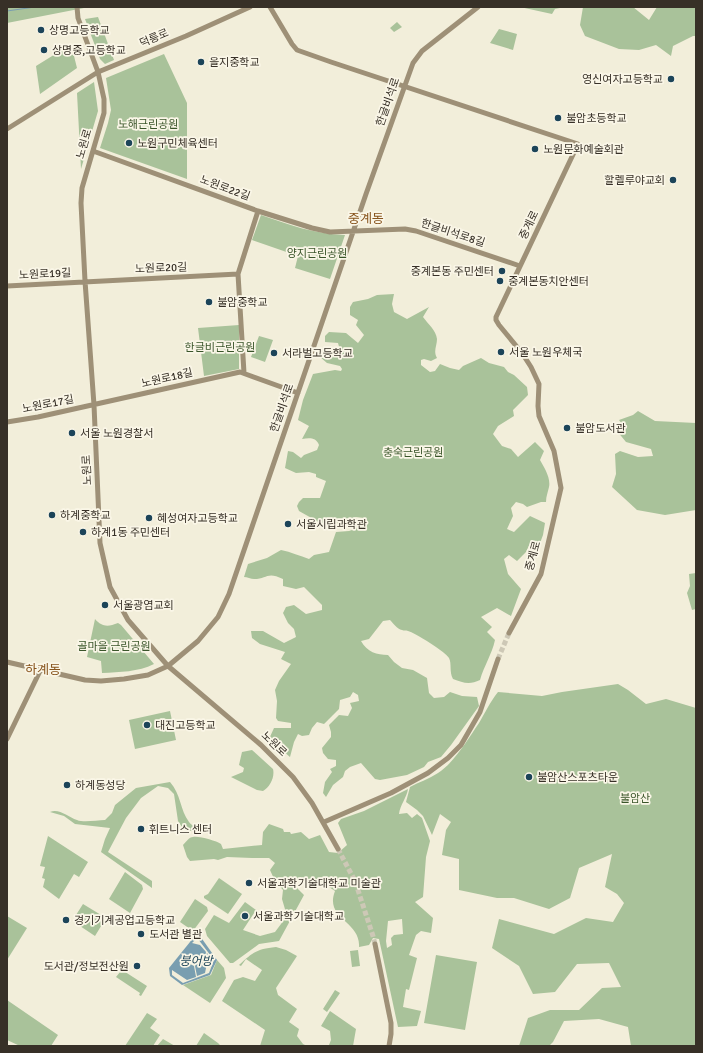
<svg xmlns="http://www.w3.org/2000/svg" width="703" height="1053" font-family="Signika,'Noto Sans KR',sans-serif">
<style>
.green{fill:#a9c29a;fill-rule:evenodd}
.water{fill:#799eb0}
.pier{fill:#f2eeda;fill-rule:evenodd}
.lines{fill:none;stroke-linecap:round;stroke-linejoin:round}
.stream{stroke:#799eb0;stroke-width:1}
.secondary-tunnel{stroke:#cdc8b6;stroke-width:5;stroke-dasharray:5 2.5;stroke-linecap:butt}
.secondary{stroke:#9e9077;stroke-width:5}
.poi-dot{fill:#1c4459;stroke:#faf6e7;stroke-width:1.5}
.labels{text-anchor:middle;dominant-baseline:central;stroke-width:3.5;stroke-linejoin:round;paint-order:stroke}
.poi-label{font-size:11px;fill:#373027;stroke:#faf6e7;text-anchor:start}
.street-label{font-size:11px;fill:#373027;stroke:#faf6e7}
.park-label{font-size:11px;fill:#3a552a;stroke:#faf6e7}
.water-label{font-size:12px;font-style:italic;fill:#1c4459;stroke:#faf6e7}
.quarter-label{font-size:13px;fill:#88551e;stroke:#faf6e7}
</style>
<rect width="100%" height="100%" fill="#f2eeda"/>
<path class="green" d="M7 7H89L7 23Z
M520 7H565L555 9 552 14Z
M583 7H633L649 20 657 7H696V36H693L673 46 671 56 656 45 639 50 619 49 585 36 580 25Z
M98 17 114 60 105 64 100 59 85 19Z
M397 22 402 27 394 32 390 28Z
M499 29 517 34 513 50 490 43Z
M65 48 74 56 77 68 40 94 36 66Z
M164 54 187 103V179L100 148 108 123 111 110 106 78Z
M94 82 98 111 81 169 77 93Z
M261 215C291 225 313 234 345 235L330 279 295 268 298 256 252 240Z
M394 294 392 304 394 312 407 319 429 307 423 317C428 324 436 330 437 339 437 346 433 351 437 358L431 361 424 359 421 360V365L430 372 435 371 440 364 450 368 459 370 463 366 481 358 489 363 504 367 508 372 514 375 527 387 528 395 513 410 514 416 498 426 493 434 502 446 511 449 518 457 535 442 544 451 540 460C544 467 551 478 549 487 548 492 546 496 546 502H541L527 507 523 504 516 502 511 508 513 516 507 529 514 532 530 516 545 523 543 535 540 543 531 541 526 552 517 561 509 555 504 559 508 574 521 589 511 616 497 608 481 617 492 627 487 632 495 640C492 654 484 666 480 680 470 685 463 683 453 679 449 672 452 664 449 658 447 653 414 632 408 631 406 630 404 631 402 630 397 629 393 623 390 620L383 621 369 639 361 641C367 652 377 655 388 655L394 662 402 668 413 670 427 678 429 693 434 698 444 697 450 692 462 696 477 697 479 706 451 745 441 757 428 762 424 767 407 775 380 780 375 779 361 763 350 767 345 771 343 777 333 785 326 797 323 793 325 782 332 772 330 769 336 766V760L328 759 323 753 322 748 331 737V732L329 725 339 715 348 716 352 708 350 703 359 701 358 695 353 692 350 697 340 700 339 709 324 724 317 722 312 728 309 735 302 736 298 734 294 742 290 757 269 739 274 728H291V723L278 721 276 718 277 701 275 690 279 681 291 664 281 659 285 652 260 644 252 638 251 631H263L284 643 296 637 294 629 288 623 283 613 286 607 294 605 306 614 322 610V605L304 587 296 589 283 586V579C267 571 267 579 254 579 251 579 247 577 244 577L248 564 267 558 281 550C291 552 300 556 309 559L314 555 329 552 336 532 349 531 364 526V518L356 517 341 523 322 524 299 511 297 506 299 502 303 498H320L326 481 316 477V474L309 472 296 473 285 468 288 451 293 452 301 458 304 455 317 450 319 445C316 437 309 438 302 439L309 426 298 420 303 400 313 374 335 370 341 371 342 369 340 366 327 363 320 357 322 355 329 357 337 356 340 350 338 343 325 342V336L329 332 346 333 358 343 364 335 356 325 358 320 350 315V307L353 302 368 299 377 295Z
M239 325V369L204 376 198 328Z
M259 336 273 340 265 362 251 357Z
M638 411 655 421 696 423V510L665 515 637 510 612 487 616 474 615 454 620 451 638 457 653 456 651 449 626 442 617 431 622 424 619 420 633 415Z
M696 573V609L692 610 687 593 690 586 689 574Z
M95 619C102 627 108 627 118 623L121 625 154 664C138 672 120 672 102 673L101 661 87 657Z
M618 684 628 690 646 704 666 699 696 708V1046H631L628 1027 599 1019 564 1021 553 1042 549 1046H519L528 1018 550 1010H579L602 988 621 987 609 963 577 964 555 992 533 994 519 966 492 948 499 919 554 934 586 918 613 922 624 903 617 894 605 887 612 854 579 868 570 898 549 909 514 898H497L459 890V859L442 855 446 830 451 822 440 814 432 835 423 816 417 810 406 802 410 787C419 782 429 779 438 773 454 763 468 739 479 723 485 713 490 702 498 692L542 696 562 692Z
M170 711 176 740 135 749 129 720Z
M252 750 273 769C275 777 270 787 263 791L257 790 231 777 243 772 244 768 239 765 242 752Z
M170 782C181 794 180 810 189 822 192 826 198 829 202 832H199L184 830 178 821 174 794 168 788 158 786 141 798 126 818 108 852 152 881V888L101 852 105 839 110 828 75 824 64 816 50 812C59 808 68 817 77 820 84 823 97 820 105 820L112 813 115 805 136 788Z
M408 789C407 797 400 805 399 814L407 813 412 818 417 814 422 818 430 841 426 857 423 897 415 902 433 918 431 933 421 931 416 935 409 955 417 958 409 990 406 989 403 1007 421 1011 417 1026 398 1027 379 939 373 938 369 945 359 947C361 921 324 919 335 891L317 879 309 884 300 877 295 886 304 895 279 941 259 944 233 963H230L207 936 205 929 214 915 229 923 245 902 256 910 243 930 260 936 275 932 287 916 282 899 283 890 275 881 270 870 275 863 269 858H252L227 857 218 860 214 859 190 861 187 857 183 845C186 842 189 837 193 837 200 836 216 841 221 844L223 849 262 845 263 832 269 824 283 829 284 832H290L291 834 301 832 309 839 320 835 329 852 338 853 347 845 338 823 341 819 364 811ZM402 919 403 934 394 935 391 938 392 945 387 948 386 941 388 921Z
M48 836 88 862 79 877 74 874 59 899 43 887 45 879 42 878 45 867 40 866Z
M125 872 142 885 143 889 130 913 109 899Z
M219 878 242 894 228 914 204 898V896L208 894Z
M195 899 207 907 208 911 193 931 180 922Z
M83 904 106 918 95 936 74 922 78 916 76 915Z
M7 916 27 928 7 960Z
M276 947 286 950 297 956 276 988 278 995 297 1009 289 1022 299 1029 297 1036 303 1044 307 1046H260L265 1030 222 1001 234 980 243 977 255 981 262 970 246 959 241 966 239 965C253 952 257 949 276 947Z
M358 950 360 966 352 967 350 951Z
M436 955 477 962 465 1030 424 1023Z
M217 960 224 968 226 978 210 1003 183 985 211 975Z
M119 968 147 986 141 996 139 995 140 993 116 977 120 972Z
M335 990 340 993 327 1012 323 1009Z
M7 1000 58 1035 51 1046H20L7 1040Z
M330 1011 356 1029 353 1046H327L329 1045 331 1040 330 1031 321 1026Z
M147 1013 157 1019 150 1028 160 1035 153 1046H125Z
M204 1033 218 1043 221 1046H196Z
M163 1039 175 1046H157Z"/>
<path class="water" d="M200 936 217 960 210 975 182 985 170 976 169 968 194 937Z"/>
<path class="pier" d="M198 939 214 960 209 973 183 983 172 975V970L187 980 196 977 194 966 190 964V961L181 954 182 953 191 960 192 959 195 960 197 961 204 960 206 952 200 945 192 943 195 940ZM207 953 212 961 210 967H207L205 960ZM204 961 206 968 205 973 197 976 195 966 197 963Z"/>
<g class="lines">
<path class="stream" d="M7 11 35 7"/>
<path class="secondary-tunnel" d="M498 659 509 633
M338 849 355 881 373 936 375 944"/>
<path class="secondary" d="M77 7 78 18 98 72 104 99V113L82 188 81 203 85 281 94 405 100 543 110 587 128 620 168 666 261 745 293 777 312 803 338 849
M270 7 292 44 297 50 331 62 578 144 496 317V320L499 325 522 353 531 367 539 384 538 406 539 416 554 451 561 488 541 574 509 633
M7 129 98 72 186 36 250 7
M93 151 258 211 312 228 330 232 405 229 416 231 520 266
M7 286 238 274
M244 373 238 274 258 211
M7 422 38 417 240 372 298 393
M7 662 85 680 101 681 124 679 148 675 168 666 198 641 218 617 229 594 366 194 413 63 422 51 478 7
M7 739 41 669
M324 822 391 793 428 773 448 758 461 745 480 712 498 659
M375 944 391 1023V1034L389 1046"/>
</g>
<g class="poi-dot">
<circle cx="41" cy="30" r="4"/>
<circle cx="44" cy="50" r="4"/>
<circle cx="201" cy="62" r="4"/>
<circle cx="671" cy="79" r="4"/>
<circle cx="558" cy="118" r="4"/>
<circle cx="129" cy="143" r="4"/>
<circle cx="535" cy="149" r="4"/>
<circle cx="673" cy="180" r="4"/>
<circle cx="502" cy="271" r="4"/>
<circle cx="500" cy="281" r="4"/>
<circle cx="209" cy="302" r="4"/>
<circle cx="501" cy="352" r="4"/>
<circle cx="274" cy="353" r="4"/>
<circle cx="567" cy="428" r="4"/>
<circle cx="72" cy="433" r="4"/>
<circle cx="52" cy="515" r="4"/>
<circle cx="149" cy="518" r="4"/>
<circle cx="288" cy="524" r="4"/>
<circle cx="83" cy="532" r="4"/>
<circle cx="105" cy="605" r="4"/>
<circle cx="147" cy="725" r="4"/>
<circle cx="529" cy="777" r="4"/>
<circle cx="67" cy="785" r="4"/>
<circle cx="141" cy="829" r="4"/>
<circle cx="249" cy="883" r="4"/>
<circle cx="245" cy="916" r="4"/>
<circle cx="66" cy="920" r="4"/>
<circle cx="141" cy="934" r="4"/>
<circle cx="137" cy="966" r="4"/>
</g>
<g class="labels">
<g class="poi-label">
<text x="49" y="30">상명고등학교</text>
<text x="52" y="50">상명중,고등학교</text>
<text x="209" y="62">을지중학교</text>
<text x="663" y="79" text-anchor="end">영신여자고등학교</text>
<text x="566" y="118">불암초등학교</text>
<text x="137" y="143">노원구민체육센터</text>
<text x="543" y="149">노원문화예술회관</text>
<text x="665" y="180" text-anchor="end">할렐루야교회</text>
<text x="494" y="271" text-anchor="end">중계본동 주민센터</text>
<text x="508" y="281">중계본동치안센터</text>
<text x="217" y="302">불암중학교</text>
<text x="509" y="352">서울 노원우체국</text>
<text x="282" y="353">서라벌고등학교</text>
<text x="575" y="428">불암도서관</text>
<text x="80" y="433">서울 노원경찰서</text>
<text x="60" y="515">하계중학교</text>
<text x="157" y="518">혜성여자고등학교</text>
<text x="296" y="524">서울시립과학관</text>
<text x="91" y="532">하계1동 주민센터</text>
<text x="113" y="605">서울광염교회</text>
<text x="155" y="725">대진고등학교</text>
<text x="537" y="777">불암산스포츠타운</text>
<text x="75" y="785">하계동성당</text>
<text x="149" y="829">휘트니스 센터</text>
<text x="257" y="883">서울과학기술대학교 미술관</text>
<text x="253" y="916">서울과학기술대학교</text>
<text x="74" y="920">경기기계공업고등학교</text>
<text x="149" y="934">도서관 별관</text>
<text x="129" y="966" text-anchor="end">도서관/정보전산원</text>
</g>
<g class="street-label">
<text transform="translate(154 38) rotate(-23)">덕릉로</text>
<text transform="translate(388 102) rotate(-71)">한글비석로</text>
<text transform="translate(84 144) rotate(-74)">노원로</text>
<text transform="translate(225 188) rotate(20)">노원로22길</text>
<text transform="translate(529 225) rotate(-64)">중계로</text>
<text transform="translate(453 233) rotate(18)">한글비석로8길</text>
<text transform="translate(161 268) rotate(-2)">노원로20길</text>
<text transform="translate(45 274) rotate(-3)">노원로19길</text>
<text transform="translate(167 378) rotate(-13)">노원로18길</text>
<text transform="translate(48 404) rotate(-11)">노원로17길</text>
<text transform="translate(282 408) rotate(-71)">한글비석로</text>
<text transform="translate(87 470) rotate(-93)">노원로</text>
<text transform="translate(533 556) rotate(-75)">중계로</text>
<text transform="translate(274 744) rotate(44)">노원로</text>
</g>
<g class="park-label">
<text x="148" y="124">노해근린공원</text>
<text x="317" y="253">양지근린공원</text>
<text x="220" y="347">한글비근린공원</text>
<text x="413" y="452">충숙근린공원</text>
<text x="114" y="646">골마을 근린공원</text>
<text x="635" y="798">불암산</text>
</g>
<g class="water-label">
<text x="196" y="961">붕어방</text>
</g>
<g class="quarter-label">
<text x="366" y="219">중계동</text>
<text x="43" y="670">하계동</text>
</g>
</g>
<rect width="703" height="1053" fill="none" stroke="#373027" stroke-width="16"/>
</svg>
